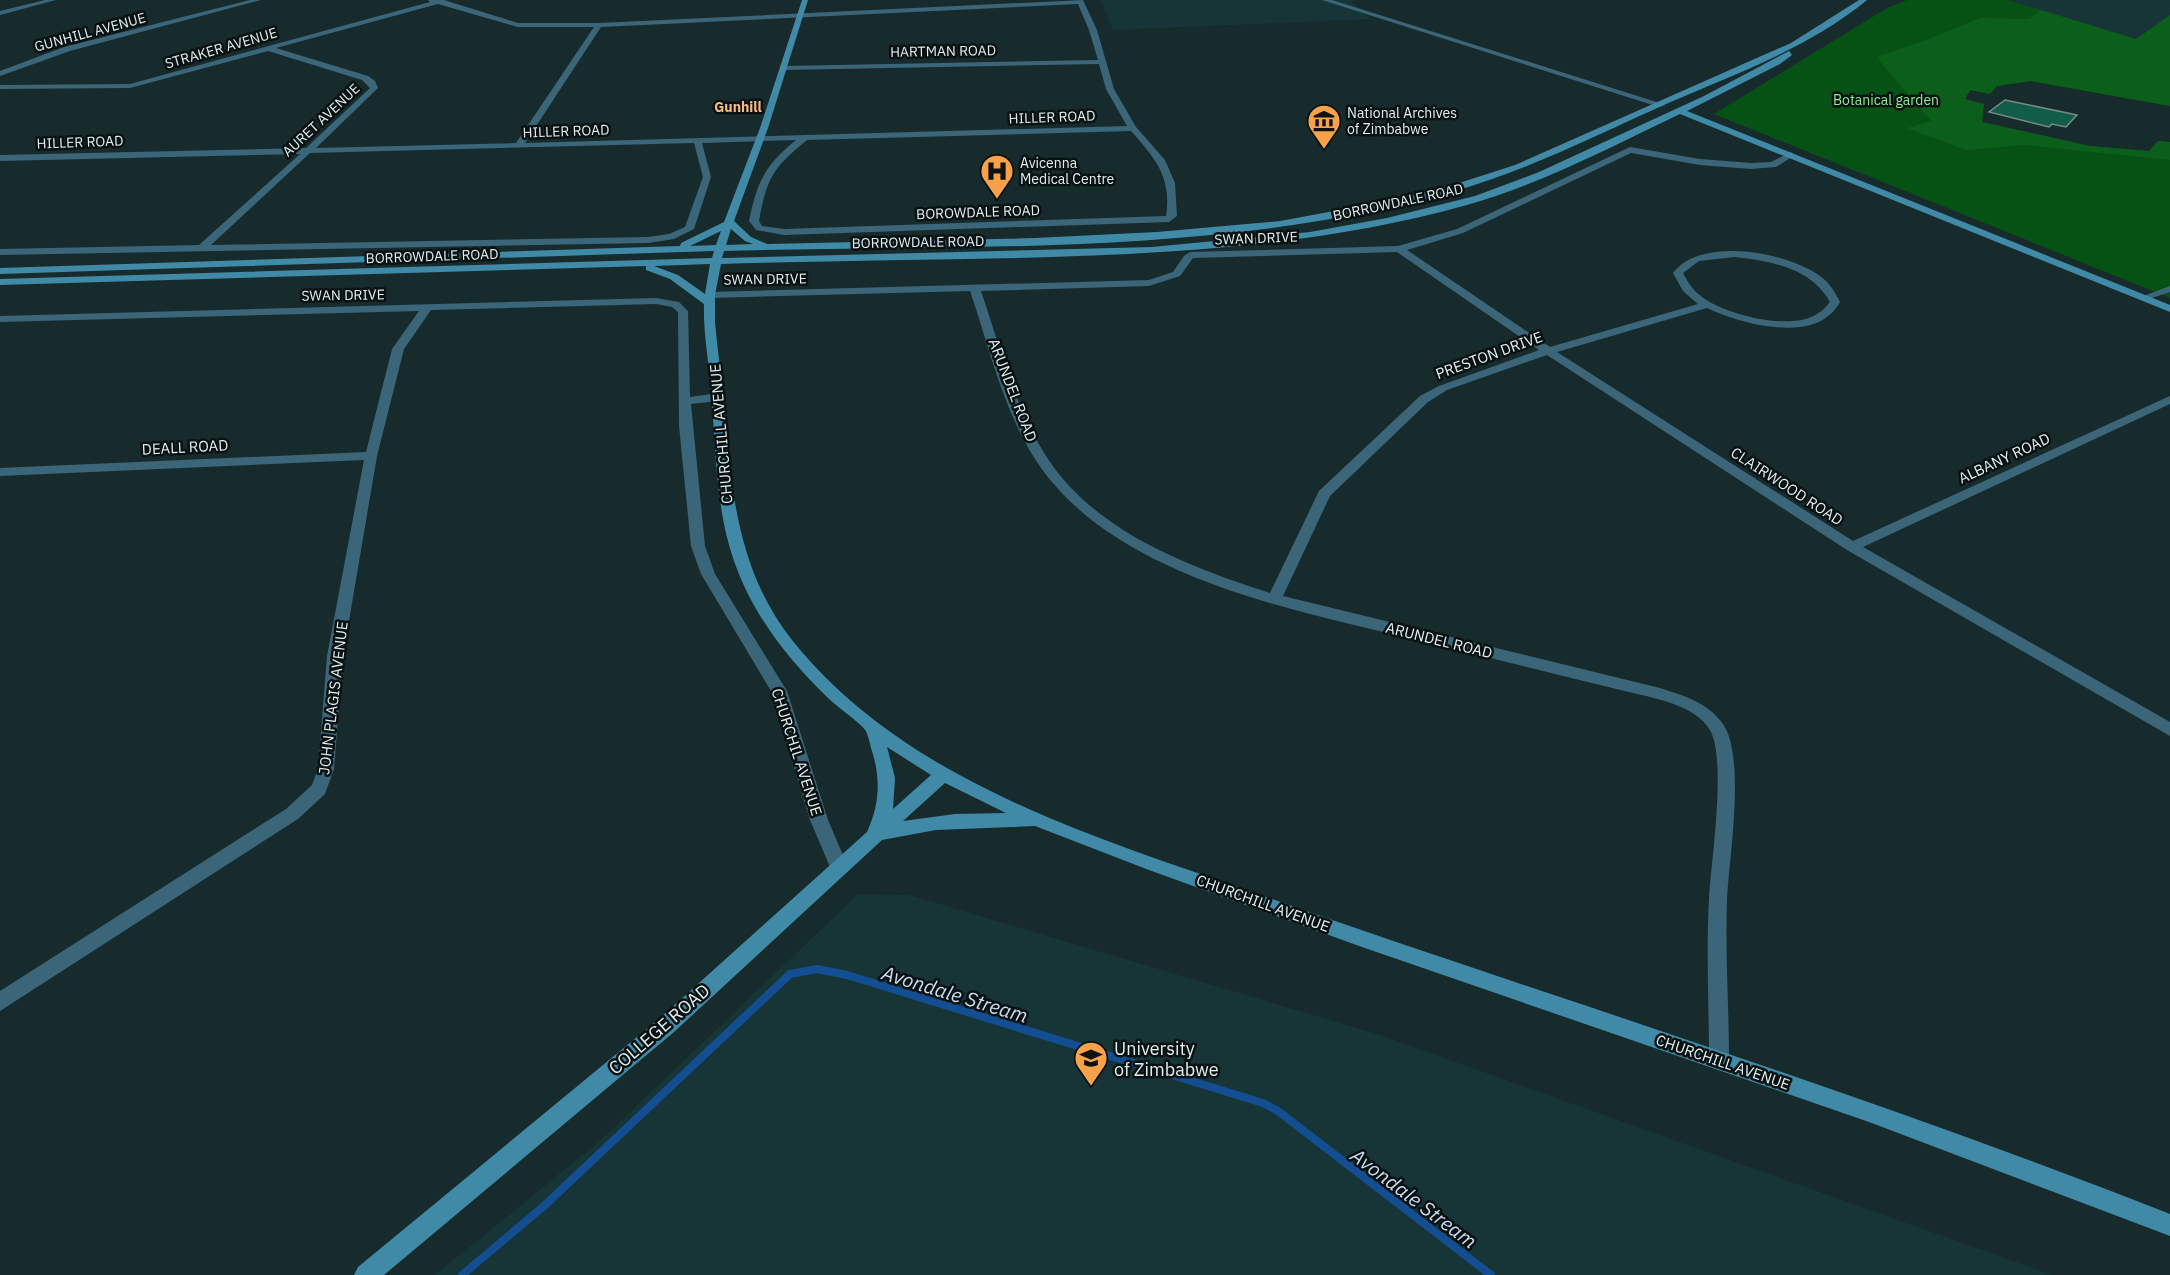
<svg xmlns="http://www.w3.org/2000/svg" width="2170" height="1275" font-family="'IBM Plex Sans',sans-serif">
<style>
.built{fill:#173536}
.green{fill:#065114}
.forest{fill:#0c5e1b}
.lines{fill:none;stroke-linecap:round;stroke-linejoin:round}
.stream{stroke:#124e91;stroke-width:8}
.building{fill:#125c4a;stroke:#768a83;stroke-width:1.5}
.street{fill:#3b6679;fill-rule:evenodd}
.secondary{fill:#408aa7;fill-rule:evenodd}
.labels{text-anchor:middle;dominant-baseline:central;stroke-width:5;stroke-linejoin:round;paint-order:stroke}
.far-street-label{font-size:14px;fill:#e3efef;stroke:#091112}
.far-park-label{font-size:14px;fill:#8eef93;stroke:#091112}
.far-neighbourhood-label{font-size:14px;font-weight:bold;fill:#f8bb84;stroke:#091112}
.far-poi-label{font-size:14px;fill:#e3efef;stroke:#091112;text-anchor:start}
.street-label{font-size:15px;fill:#e3efef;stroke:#091112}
.near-street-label{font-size:18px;fill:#e3efef;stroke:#091112}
.near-poi-label{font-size:18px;fill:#e3efef;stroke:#091112;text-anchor:start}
.near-water-label{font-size:20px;font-style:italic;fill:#cddcf0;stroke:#091112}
</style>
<rect width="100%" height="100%" fill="#172b2c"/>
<path class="built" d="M1101 0H1359L1351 1 1370 19 1113 30Z
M2008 0H2170V65L2011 1Z
M858 894 909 895 1377 1034 2052 1275H435L601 1140Z"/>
<path class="green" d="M1907 0H2008L2170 50V106L2031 81 1997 86 1990 94 1970 90 1965 99 1984 104 1982 122 2090 146 2149 151 2158 141 2170 142V298L1714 114 1887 8Z"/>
<path class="forest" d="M2041 10 2136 39 2170 15V106L2031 81 1997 86 1990 94 1970 90 1965 99 1984 104 1982 122 2090 146 2149 151 2158 141 2170 142V160L2025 145 1966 150 1907 128 1931 121 1876 57 1934 37 1980 18 2029 19Z"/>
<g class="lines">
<path class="stream" d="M462 1275 544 1206 790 974 817 969 847 975 1263 1103 1278 1111 1491 1275"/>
</g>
<path class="building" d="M2005 100 2077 115 2066 127 2052 124 2049 127 1989 112Z"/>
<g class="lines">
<path class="street" d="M45 0H56L0 15V11Z
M250 0H261L70 51 0 76V71L64 47Z
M428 0H444L518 23H599L1083 0 1097 30 1114 89 1136 127 1165 160 1175 183 1177 216 1169 222 784 235 756 230 749 221C757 182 765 165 796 140L702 143 711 177 694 229 674 239 648 243 0 255V249L199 245 300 154 0 161V155L306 148 370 88 362 80 268 51 130 88 0 89V85L130 84 430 2ZM438 4 518 27H594L516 143 316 148 378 88 375 81 368 76 276 48ZM1078 4 1089 30 1098 60 784 66 780 68 784 70 1099 64 1106 89 1127 126 525 143 601 27ZM1131 131C1155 158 1172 177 1166 216L784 229 762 226 759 221C767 177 773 168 807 140ZM694 143 703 177 685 227 669 234 648 237 211 245 310 153Z
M1322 0H1332L1666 105 1659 107Z
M1630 147 1700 159 1751 163 1771 162 1791 152 1795 155 1776 167 1751 169 1700 165 1631 153 1463 233 1407 250 1550 347 1698 304 1683 291 1673 273C1700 236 1788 252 1820 276 1830 283 1835 292 1840 302 1837 307 1833 313 1828 316 1800 340 1736 322 1707 308L1557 352 1853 541 2170 396V404L1863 547 2170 722V736L1847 550 1547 355 1447 390 1428 402 1330 496 1283 596 1656 687C1680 694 1708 702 1723 724 1746 758 1729 858 1727 900 1725 953 1729 1007 1729 1060L1726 1067 1719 1070 1712 1067 1709 1060C1709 1007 1706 953 1709 899 1711 862 1727 760 1710 730 1696 706 1658 699 1633 693 1562 676 1492 658 1421 641 1301 612 1135 581 1052 482 1007 429 992 355 970 291L710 298 705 295 710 292 1149 280 1173 272 1184 256 1190 252 1398 246 1457 229ZM1397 252 1539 350 1439 386 1420 396 1319 491 1270 593C1190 567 1097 533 1048 459 1015 409 1000 347 981 291L1149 286 1180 276 1193 258ZM1734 257C1770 261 1810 267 1830 302 1827 305 1824 310 1820 312 1795 332 1733 316 1708 301 1696 294 1689 285 1683 273L1699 261Z
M2170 286V292L2143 301 2138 298Z
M656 298 679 302 688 311 690 397 718 393 724 397 718 401 691 404 705 546 715 574 787 691 828 820 848 867 845 872 839 874 833 872 830 867 810 820 771 691 701 574 691 546 679 426 678 312 672 307 656 304 431 310 404 349 377 456 343 656 334 769 325 794 298 819 0 1011V991L286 809 312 785 318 769 327 656 364 460 0 476V468L366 452 392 349 419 311 0 322V316Z"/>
<path class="secondary" d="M802 0H808L768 128 734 221 751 237 767 244 1035 238 1157 232 1280 221 1399 199 1456 184 1515 165 1791 43 1859 0H1867C1809 48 1735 74 1666 104 1599 134 1532 168 1462 189 1224 258 969 244 724 251L722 258 1152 247 1310 232 1387 218 1475 196 1539 172 1704 96 1789 51 1792 55 1780 64 1687 111 2170 305V312L1680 114C1611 147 1541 184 1467 205 1320 246 1168 254 1017 258 918 260 819 261 721 264L715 295V322C717 347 721 371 723 396 731 483 735 568 792 640 905 781 1090 835 1255 893 1365 932 1476 969 1587 1006 1783 1072 1978 1138 2170 1214V1236L1869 1122 1362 947 1149 870 1035 826 936 830 882 840 674 1032 384 1275H354L358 1267 660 1018 867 832C880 803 881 778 871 748 870 743 868 736 866 731 860 722 834 705 825 695 786 657 752 613 734 561 715 506 716 448 711 390 709 362 703 333 704 304L670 279 646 270V266L0 285V279L712 258 714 251 0 274V268L680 246 681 243 724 222 760 128ZM731 229 745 241 753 244 726 245ZM721 231 716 245 690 246ZM710 264 705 294 678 275 654 266ZM887 747 931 775 893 809 895 778ZM945 783 1006 813 955 814 903 821Z"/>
</g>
<defs>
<g id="museum-pin" transform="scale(1.725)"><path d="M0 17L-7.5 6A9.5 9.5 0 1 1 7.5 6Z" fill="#f7a14a" stroke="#091112"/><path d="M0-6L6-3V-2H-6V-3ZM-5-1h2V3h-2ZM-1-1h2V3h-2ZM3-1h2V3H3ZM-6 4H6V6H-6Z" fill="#111"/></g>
<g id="hospital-pin" transform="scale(1.725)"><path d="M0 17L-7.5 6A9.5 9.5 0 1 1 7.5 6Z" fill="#f7a14a" stroke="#091112"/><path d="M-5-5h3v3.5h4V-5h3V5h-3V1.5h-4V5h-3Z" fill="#111"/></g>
<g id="university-pin" transform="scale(1.725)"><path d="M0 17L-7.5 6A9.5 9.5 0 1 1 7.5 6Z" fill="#f7a14a" stroke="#091112"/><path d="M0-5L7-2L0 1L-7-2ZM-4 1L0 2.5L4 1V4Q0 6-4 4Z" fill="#111"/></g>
</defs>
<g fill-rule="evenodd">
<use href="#museum-pin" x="1324" y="121"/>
<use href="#hospital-pin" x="997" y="171"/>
<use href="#university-pin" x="1091" y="1058"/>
</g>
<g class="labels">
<g class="far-street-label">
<text transform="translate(90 32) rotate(-15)">GUNHILL AVENUE</text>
<text transform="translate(221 48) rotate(-16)">STRAKER AVENUE</text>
<text transform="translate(943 51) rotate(-1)">HARTMAN ROAD</text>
<text transform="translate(1052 117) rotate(-2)">HILLER ROAD</text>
<text transform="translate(321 120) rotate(-43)">AURET AVENUE</text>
<text transform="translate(566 131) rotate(-2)">HILLER ROAD</text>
<text transform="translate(80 142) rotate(-2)">HILLER ROAD</text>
<text transform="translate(1398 202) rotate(-12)">BORROWDALE ROAD</text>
<text transform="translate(978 212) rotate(-2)">BOROWDALE ROAD</text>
<text transform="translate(1256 238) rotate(-2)">SWAN DRIVE</text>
<text transform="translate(918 242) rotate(-1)">BORROWDALE ROAD</text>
<text transform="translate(432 256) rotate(-2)">BORROWDALE ROAD</text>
<text transform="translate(765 279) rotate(-1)">SWAN DRIVE</text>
<text transform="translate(343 295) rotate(-1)">SWAN DRIVE</text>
</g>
<g class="far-park-label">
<text x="1886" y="100">Botanical garden</text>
</g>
<g class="far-neighbourhood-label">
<text x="738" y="107">Gunhill</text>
</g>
<g class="far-poi-label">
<text x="1347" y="113">National Archives<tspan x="1347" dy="16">of Zimbabwe</tspan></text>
<text x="1020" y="163">Avicenna<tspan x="1020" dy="16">Medical Centre</tspan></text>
</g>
<g class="street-label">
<text transform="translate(1489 355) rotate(-20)">PRESTON DRIVE</text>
<text transform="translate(1013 390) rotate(69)">ARUNDEL ROAD</text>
<text transform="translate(721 434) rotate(-95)">CHURCHILL AVENUE</text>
<text transform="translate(185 447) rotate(-3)">DEALL ROAD</text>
<text transform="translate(2004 458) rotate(-25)">ALBANY ROAD</text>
<text transform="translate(1787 486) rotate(33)">CLAIRWOOD ROAD</text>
<text transform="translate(1439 640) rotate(14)">ARUNDEL ROAD</text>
<text transform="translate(333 698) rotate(-83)">JOHN PLAGIS AVENUE</text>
<text transform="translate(797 752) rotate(72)">CHURCHIL AVENUE</text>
<text transform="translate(1263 903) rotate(20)">CHURCHILL AVENUE</text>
<text transform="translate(1723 1062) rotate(19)">CHURCHILL AVENUE</text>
</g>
<g class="near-street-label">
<text transform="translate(659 1029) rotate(-41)">COLLEGE ROAD</text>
</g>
<g class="near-poi-label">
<text x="1114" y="1048">University<tspan x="1114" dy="21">of Zimbabwe</tspan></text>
</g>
<g class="near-water-label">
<text transform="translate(955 994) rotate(17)">Avondale Stream</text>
<text transform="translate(1414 1198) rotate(37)">Avondale Stream</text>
</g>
</g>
</svg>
